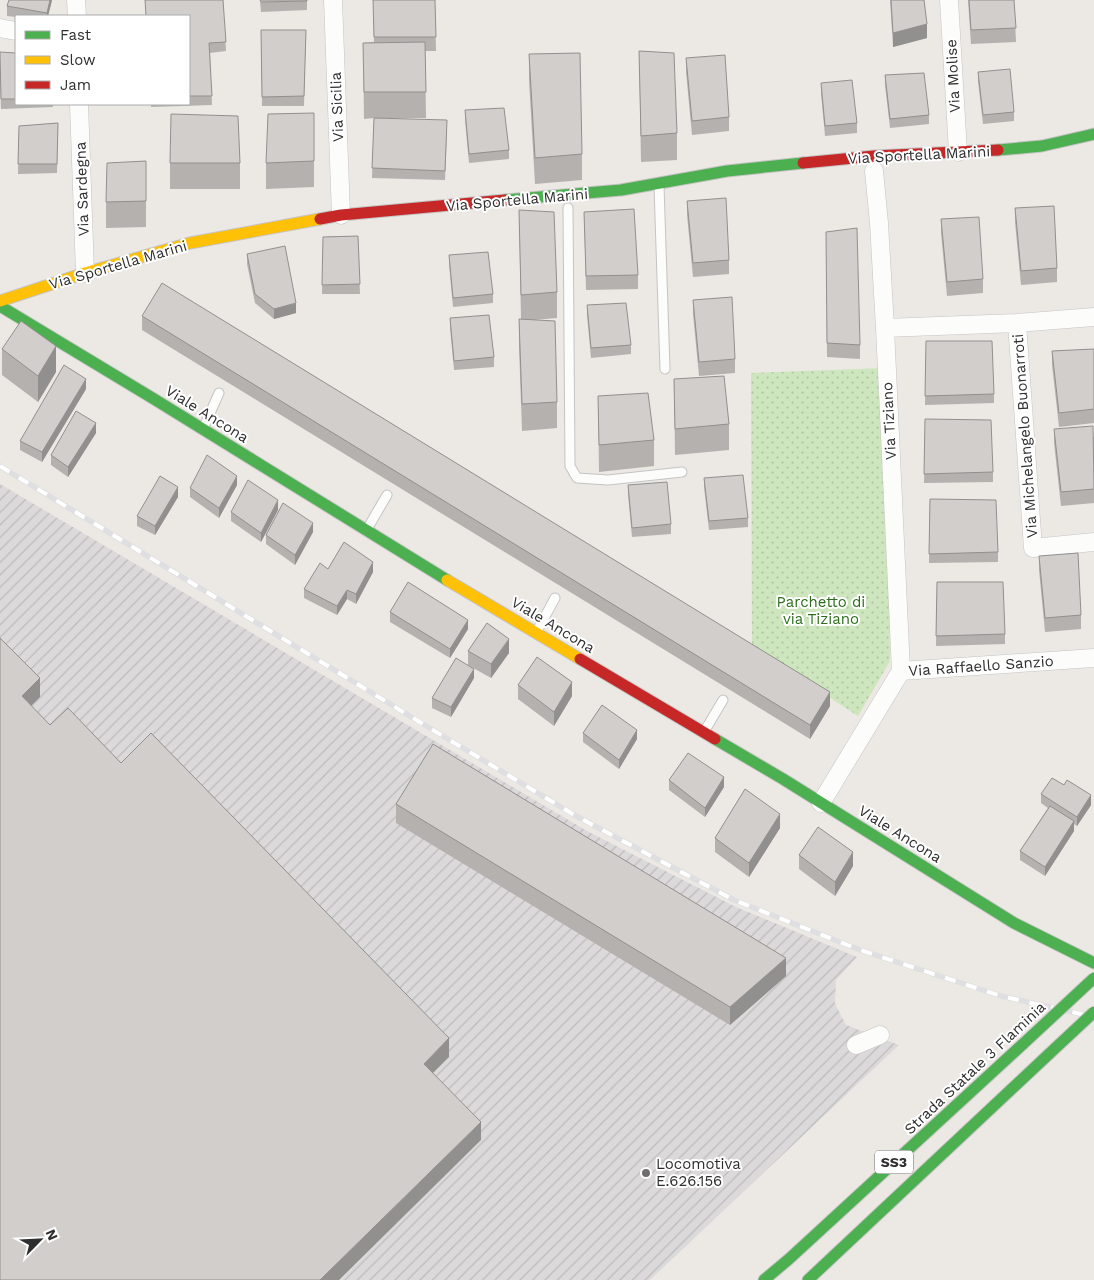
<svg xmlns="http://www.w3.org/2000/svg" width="1094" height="1280" font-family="'Work Sans',sans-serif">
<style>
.industrial{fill:url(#industrial-furrows)}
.park{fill:url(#park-dots)}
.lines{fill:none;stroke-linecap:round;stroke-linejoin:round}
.lane-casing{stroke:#c5c4c5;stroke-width:11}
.street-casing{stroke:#c5c4c5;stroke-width:19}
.fast-casing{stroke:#c5c4c5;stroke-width:13}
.slow-casing{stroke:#c5c4c5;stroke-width:13}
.jam-casing{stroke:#c5c4c5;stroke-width:13}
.lane{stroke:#fcfcfb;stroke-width:9}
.street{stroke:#fcfcfb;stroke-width:18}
.fast{stroke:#4caf50;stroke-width:11}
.slow{stroke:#ffc107;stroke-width:11}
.jam{stroke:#c62828;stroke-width:11}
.rail-casing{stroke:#dfdfe1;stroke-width:5.5}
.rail{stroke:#fff;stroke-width:4;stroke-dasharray:11;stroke-linecap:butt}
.fast-bridge-casing{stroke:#c6c5c4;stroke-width:13;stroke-linecap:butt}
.fast-bridge{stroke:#4caf50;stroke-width:11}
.wall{fill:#b4b1af}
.shaded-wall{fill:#92908e}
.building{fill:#d1cecb;stroke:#92908e}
.poi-dot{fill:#706f6e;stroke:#fff;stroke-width:2}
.labels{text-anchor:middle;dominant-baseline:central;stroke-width:4;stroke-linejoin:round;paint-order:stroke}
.shield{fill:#fff;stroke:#6d6d6d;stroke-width:1}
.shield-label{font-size:14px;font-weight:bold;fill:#2e2e2e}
.street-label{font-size:15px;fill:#2e2e2e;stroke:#fff}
.park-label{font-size:15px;fill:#2c6e1b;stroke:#fff}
.poi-label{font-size:15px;fill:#2e2e2e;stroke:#fff;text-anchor:start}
</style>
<defs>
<pattern id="industrial-furrows" width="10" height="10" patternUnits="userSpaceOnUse" patternTransform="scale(1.25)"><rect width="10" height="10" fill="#dcd9db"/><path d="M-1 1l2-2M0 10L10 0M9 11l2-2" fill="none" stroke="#bdbbbc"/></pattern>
<pattern id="park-dots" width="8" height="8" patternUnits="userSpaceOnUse" patternTransform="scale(1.25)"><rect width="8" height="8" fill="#cee6be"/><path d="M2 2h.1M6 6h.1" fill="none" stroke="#b1c6a4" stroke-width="1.8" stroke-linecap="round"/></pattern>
</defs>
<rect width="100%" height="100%" fill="#ece8e4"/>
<path class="industrial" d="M0 484 587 831 736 907 857 957 836 980 835 1004 846 1025 899 1045 650 1280H0Z"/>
<path class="park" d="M885 368 890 661 858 716 752 647 751 373Z"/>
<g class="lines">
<g class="lane-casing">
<path id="lane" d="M659 186 665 369
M568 208 570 466 577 478 608 480 682 472
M203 429 219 393
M366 531 387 495
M536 633 555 598
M704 732 723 700"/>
</g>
<g class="street-casing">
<path id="street" d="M76 0 77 16
M333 0 341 215
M949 0 958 152
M0 28 16 31
M79 104 85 273
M874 171 879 223 885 328 901 671
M1017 323 1033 548 1094 542
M885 328 1017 323 1094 317
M821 803 901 671 1094 658
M856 1045 880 1035"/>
</g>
<g class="fast-casing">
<path id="fast" d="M998 150 1042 146 1094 134
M505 200 621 190 727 171 803 163
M0 306 154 399 447 580
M715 739 783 779 1014 923 1094 963
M764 1280 789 1259 1023 1044
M808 1280 1049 1054"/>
</g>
<g class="slow-casing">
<path id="slow" d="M0 301 85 273 190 243 320 219
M447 580 580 659"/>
</g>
<g class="jam-casing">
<path id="jam" d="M803 163 874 156 998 150
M320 219 341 215 505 200
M580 659 715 739"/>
</g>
<use href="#lane" class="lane"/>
<use href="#street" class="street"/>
<use href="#fast" class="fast"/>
<use href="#slow" class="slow"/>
<use href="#jam" class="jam"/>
<g class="rail-casing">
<path id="rail" d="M0 466 418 721 576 816 734 900 860 950 1001 996 1094 1017"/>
</g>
<use href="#rail" class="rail"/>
<g class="fast-bridge-casing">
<path id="fast-bridge" d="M1023 1044 1094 978
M1049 1054 1094 1012"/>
</g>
<use href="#fast-bridge" class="fast-bridge"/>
</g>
<path class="wall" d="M52 0 48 16H16V17L7 16V6Z
M145 0H223L226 51 210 53 212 105 151 107V104H189V16H146Z
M260 0H307V10L261 12Z
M373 0H435L436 51H425L426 118H379L447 130 445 180 372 178 374 118 364 119 363 43 374 42Z
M890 0H924L927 38 893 47Z
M968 0H1014L1016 42 971 44Z
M261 30H306L304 106H262Z
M639 51 677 133V160L641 162Z
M16 53V104H53V107L1 109 0 80Z
M529 54 582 154V180L535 184 529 80Z
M686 58 729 117V131L692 135 686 72Z
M978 72 1014 112V121L983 124 978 81Z
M885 75 929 115V124L890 128 885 85Z
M821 83 857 123V133L825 136 821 93Z
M465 110 509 150V159L469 163 465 120Z
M314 113V187L266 189V163Z
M58 123 57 173 18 174 19 126Z
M146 161V227L106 228V202Z
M170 163H240V189H170Z
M687 201 729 260V274L693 277 687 215Z
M1015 208 1057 268V282L1021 285 1015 222Z
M519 210 557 292V318L533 320 557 402V428L522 431 519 346V319L521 320Z
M584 212 638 275V289L586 290Z
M941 219 983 279V293L947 296 941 233Z
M826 232 860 345V359L827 357Z
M358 236 360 294H322L323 237Z
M247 254 296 313 274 319 255 303 247 264Z
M449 255 493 294V303L453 307 449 264Z
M693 300 735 359V373L699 376 693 314Z
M587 305 631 345V354L591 358 587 315Z
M142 316 830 706 810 739 142 330Z
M450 318 494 357V367L454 370 450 327Z
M926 341 994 394V403L925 405Z
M2 349 56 372 38 402 2 375Z
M1094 349V423L1059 427 1052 365V351Z
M674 379 729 424V450L675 455Z
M86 389 42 462 20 450V441Z
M598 396 654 440V466L599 472Z
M925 419 993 472V482L924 483Z
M1054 429 1094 437V503L1061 506 1054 443Z
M96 433 68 477 51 465V455Z
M704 478 748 518V527L709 530 704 487Z
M237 485 219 518 190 497V488Z
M628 485 671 524V534L632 537 628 494Z
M178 497 155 535 137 526V516Z
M930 499 998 552V562L929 563Z
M278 510 261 542 231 521V512Z
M313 532 295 565 266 544V535Z
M1039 556 1081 615V629L1045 632 1039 570Z
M328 569 373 572 356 604 347 599 337 615 304 598V589Z
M937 582 1005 634V644L936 646Z
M390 612 468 629 450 658 390 622Z
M468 651 509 653 491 678 468 665Z
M474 678 451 717 432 708V698Z
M518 685 572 696 554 726 518 699Z
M583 733 637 739 619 769 583 742Z
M669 780 724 787 705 817 669 790Z
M1041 794 1091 805 1077 826 1074 824V831L1045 876 1020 860V851L1048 808 1041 803Z
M396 804 786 976 730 1025 396 823Z
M780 828 749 877 715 852V838Z
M799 855 853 866 835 896 799 869Z"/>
<path class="shaded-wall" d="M50 0H52L48 16H47V13Z
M927 24V38L893 47V33Z
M296 303V313L274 319V309Z
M56 346V372L38 402V376Z
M86 379V389L42 462V452Z
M96 423V433L68 477V467Z
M237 476V485L219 518V508Z
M178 487V497L155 535V526Z
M278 500V510L261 542V533Z
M313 523V532L295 565V555Z
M373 562V572L356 604V594Z
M347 590V599L337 615V606Z
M468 620V629L450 658V649Z
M509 639V653L491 678V664Z
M474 669V678L451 717V707Z
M40 678V697L22 715V696Z
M572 682V696L554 726V712Z
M830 692V706L810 739V725Z
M637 730V739L619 769V760Z
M724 777V787L705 817V808Z
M1091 795V805L1077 826V817Z
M780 814V828L749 877V863Z
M1074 821V831L1045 876V867Z
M853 852V866L835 896V882Z
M786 958V976L730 1025V1007Z
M449 1038V1057L424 1082V1064Z
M481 1122V1140L339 1280H320Z"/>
<path class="building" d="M9 0H50L47 13 7 6Z
M145 0H223L226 42 209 43 212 96H189V16H146Z
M260 0H307V1L261 2Z
M373 0H435L436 37H374Z
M891 0H924L927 24 893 33Z
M969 0H1014L1016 28 971 30Z
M261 30H306L304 96 262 97Z
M425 42 426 92H364L363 43Z
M639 51 674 53 677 133 641 136Z
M0 52 16 53V99H1Z
M580 53 582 154 535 158 529 54Z
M725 55 729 117 692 121 686 58Z
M1010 69 1014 112 983 115 978 72Z
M924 73 929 115 890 119 885 75Z
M852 80 857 123 825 126 821 83Z
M504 108 509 150 469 154 465 110Z
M314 113V161L266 163 268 114Z
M171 114 238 116 240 163H170Z
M374 118 447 120 445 171 372 168Z
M58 123 57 164H18L19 126Z
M146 161V201L106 202 107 163Z
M726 198 729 260 693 263 687 201Z
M1054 206 1057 268 1021 271 1015 208Z
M634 209 638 275 586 276 584 212Z
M519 210 554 212 557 292 521 295Z
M979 217 983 279 947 282 941 219Z
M857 228 860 345 827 343 826 232Z
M358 236 360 284 322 285 323 237Z
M285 246 296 303 274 309 255 294 247 254Z
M488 252 493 294 453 298 449 255Z
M162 283 830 692 810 725 142 316Z
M732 297 735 359 699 362 693 300Z
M626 303 631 345 591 348 587 305Z
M489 315 494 357 454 361 450 318Z
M519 319 555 321 557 402 522 404Z
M21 321 56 346 38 376 2 349Z
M926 341H992L994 394 925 396Z
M1094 349V409L1059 413 1052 351Z
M64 365 86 379 42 452 20 441Z
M724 376 729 424 675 429 674 379Z
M648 393 654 440 599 445 598 396Z
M76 411 96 423 68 467 51 455Z
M925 419 991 420 993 472 924 474Z
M1093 426 1094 489 1061 492 1054 429Z
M207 455 237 476 219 508 190 488Z
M743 475 748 518 709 521 704 478Z
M160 476 178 487 155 526 137 516Z
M248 480 278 500 261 533 231 512Z
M667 482 671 524 632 528 628 485Z
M930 499 996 500 998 552 929 554Z
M283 503 313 523 295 555 266 535Z
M344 542 373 562 356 594 347 590 337 606 304 589 320 563 328 569Z
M1078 553 1081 615 1045 618 1039 556Z
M408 582 468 620 450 649 390 612Z
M937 582H1003L1005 634 936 636Z
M487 623 509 639 491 664 468 651Z
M0 638 40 678 22 696 50 725 68 708 121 763 151 733 449 1038 424 1064 481 1122 320 1280H0Z
M537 657 572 682 554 712 518 685Z
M456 658 474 669 451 707 432 698Z
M602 705 637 730 619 760 583 733Z
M433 744 786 958 730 1007 396 804Z
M688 753 724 777 705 808 669 780Z
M1052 778 1064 785 1067 780 1091 795 1077 817 1041 794Z
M745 789 780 814 749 863 715 838Z
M1050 806 1074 821 1045 867 1020 851Z
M818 827 853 852 835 882 799 855Z"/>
<circle class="poi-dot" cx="646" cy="1173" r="5"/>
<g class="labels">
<rect class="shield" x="875" y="1150.5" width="38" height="23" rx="4"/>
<g class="shield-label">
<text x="894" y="1162">SS3</text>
</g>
<g class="street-label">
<text transform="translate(953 76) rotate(-93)">Via Molise</text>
<text transform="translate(337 107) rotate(-92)">Via Sicilia</text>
<text transform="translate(919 155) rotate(-3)">Via Sportella Marini</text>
<text transform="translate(82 189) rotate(-92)">Via Sardegna</text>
<text transform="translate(517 200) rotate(-5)">Via Sportella Marini</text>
<text transform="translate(118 265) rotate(-16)">Via Sportella Marini</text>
<text transform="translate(207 414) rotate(32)">Viale Ancona</text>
<text transform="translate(889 421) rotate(-93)">Via Tiziano</text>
<text transform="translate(1025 436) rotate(-94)">Via Michelangelo Buonarroti</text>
<text transform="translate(553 625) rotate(31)">Viale Ancona</text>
<text transform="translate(981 666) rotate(-4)">Via Raffaello Sanzio</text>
<text transform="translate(900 834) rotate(32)">Viale Ancona</text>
<text transform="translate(975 1068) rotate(-43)">Strada Statale 3 Flaminia</text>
</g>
<g class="park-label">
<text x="821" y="602">Parchetto di<tspan x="821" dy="17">via Tiziano</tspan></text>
</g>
<g class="poi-label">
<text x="656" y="1164">Locomotiva<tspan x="656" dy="17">E.626.156</tspan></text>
</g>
</g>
<rect x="15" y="15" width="175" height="90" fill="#ffffff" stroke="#ababab"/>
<rect x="25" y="31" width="25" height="8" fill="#4caf50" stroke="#ababab"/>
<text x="60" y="40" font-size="15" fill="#2e2e2e">Fast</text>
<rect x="25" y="56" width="25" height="8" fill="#ffc107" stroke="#ababab"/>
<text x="60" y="65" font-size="15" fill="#2e2e2e">Slow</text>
<rect x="25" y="81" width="25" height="8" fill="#c62828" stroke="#ababab"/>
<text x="60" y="90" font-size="15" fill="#2e2e2e">Jam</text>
<g transform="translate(40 1240) rotate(66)" stroke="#ffffff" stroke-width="4" paint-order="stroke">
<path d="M0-4L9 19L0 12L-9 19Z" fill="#2e2e2e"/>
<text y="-8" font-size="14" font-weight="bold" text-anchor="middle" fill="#2e2e2e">N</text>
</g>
</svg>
